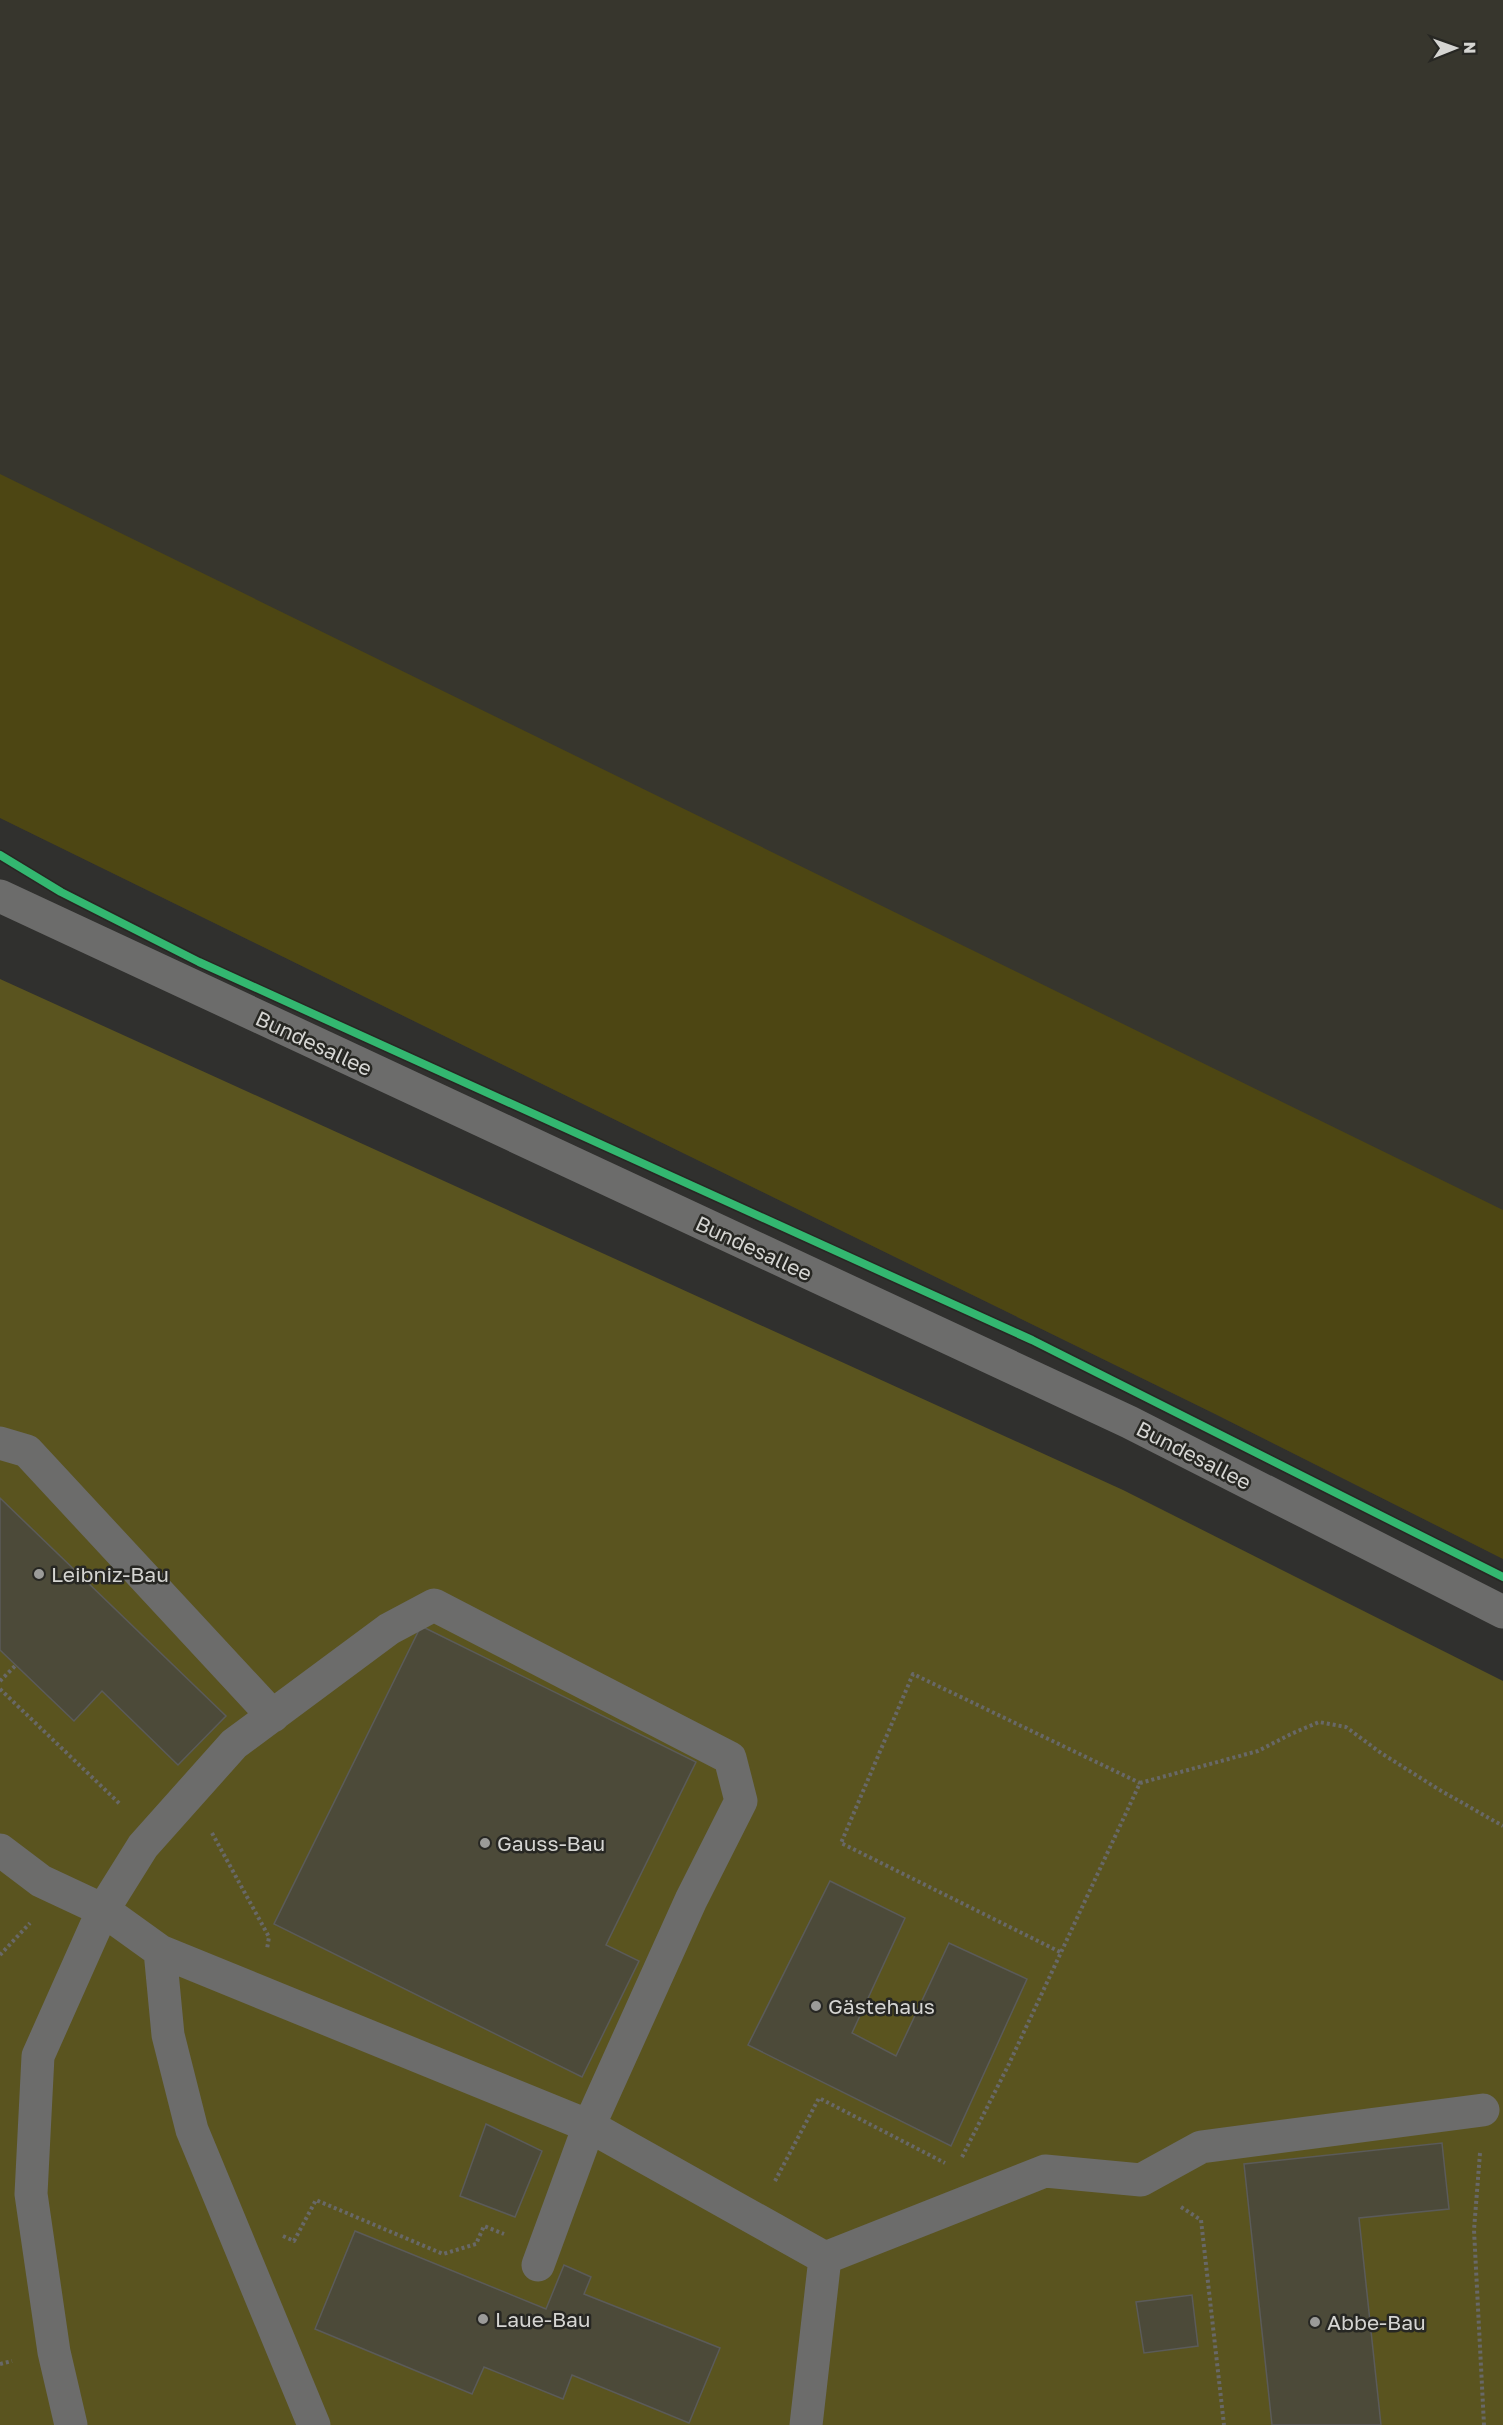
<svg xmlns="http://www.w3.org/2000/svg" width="1503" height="2425" font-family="'Golos Text',sans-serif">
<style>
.built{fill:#37362d}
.green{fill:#4d4613}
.forest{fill:#5a541f}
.building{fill:#4c4a39;stroke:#5b5b59;stroke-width:1.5}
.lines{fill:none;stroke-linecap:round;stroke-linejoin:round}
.path{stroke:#686867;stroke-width:4;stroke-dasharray:3 3;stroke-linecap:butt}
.minor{stroke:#6c6c6b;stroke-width:33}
.major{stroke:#6c6c6b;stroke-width:33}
.cycleway-casing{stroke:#272723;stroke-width:11}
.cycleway{stroke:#33b770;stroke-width:8}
.poi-dot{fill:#9b9b99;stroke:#272723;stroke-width:2}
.labels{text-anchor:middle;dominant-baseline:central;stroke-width:5;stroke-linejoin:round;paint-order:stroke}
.street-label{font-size:21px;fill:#d5d5d2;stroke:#272723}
.poi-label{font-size:21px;fill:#d5d5d2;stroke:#272723;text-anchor:start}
</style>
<rect width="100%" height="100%" fill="#30302e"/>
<path class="built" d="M0 0H1503V1559L1215 1414 0 818Z"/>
<path class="green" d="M0 474 1503 1210V1559L1215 1414 0 818Z"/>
<path class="forest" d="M0 979 1123 1490 1503 1681V2425H0Z"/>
<path class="building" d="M0 1498 226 1716 178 1765 102 1691 74 1721 0 1650Z
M421 1626 696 1762 606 1945 639 1961 582 2077 274 1924Z
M830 1881 905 1918 852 2033 896 2056 949 1943 1027 1979 951 2146 748 2045Z
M486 2124 542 2151 515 2217 460 2196Z
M1442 2143 1449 2209 1359 2218 1381 2425H1272L1244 2164Z
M355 2231 546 2309 564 2265 591 2277 584 2294 720 2348 689 2423 572 2375 563 2399 484 2367 472 2394 315 2329Z
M1192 2295 1198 2346 1144 2353 1136 2302Z"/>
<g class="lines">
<path class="path" d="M0 1681 16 1665
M0 1689 121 1805
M212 1833 269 1937 267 1949
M1060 1952 841 1843 913 1674 1140 1783
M0 1955 30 1923
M1480 2153 1474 2230 1484 2425
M962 2157 1008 2066 1140 1783 1258 1751 1291 1734 1319 1722 1346 1727 1381 1753 1438 1789 1503 1826
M775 2181 819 2098 945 2163
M1181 2207 1201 2220 1224 2425
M283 2236 294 2241 316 2200 443 2254 476 2244 484 2226 504 2234
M0 2364 12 2361"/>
<path class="minor" d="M0 1443 27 1451 273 1716
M0 1850 41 1881 103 1910 160 1951 589 2126 825 2258 806 2425
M160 1951 168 2035 192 2130 314 2425
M825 2258 1045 2171 1141 2180 1201 2147 1483 2110
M71 2425 54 2352 31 2194 38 2056 103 1910 143 1846 234 1744 389 1629 434 1605 730 1758 741 1801 691 1900 589 2126 538 2265"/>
<path class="major" d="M0 896 1129 1422 1503 1612"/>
<g class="cycleway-casing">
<path id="cycleway" d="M0 855 61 892 199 962 1032 1340 1503 1577"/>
</g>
<use href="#cycleway" class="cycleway"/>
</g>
<g class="poi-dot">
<circle cx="39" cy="1574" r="6"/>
<circle cx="485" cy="1843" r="6"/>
<circle cx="816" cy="2006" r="6"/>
<circle cx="483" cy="2319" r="6"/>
<circle cx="1315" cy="2322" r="6"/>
</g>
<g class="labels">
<g class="street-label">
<text transform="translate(314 1043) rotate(25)">Bundesallee</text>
<text transform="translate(754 1248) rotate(25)">Bundesallee</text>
<text transform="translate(1194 1455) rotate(27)">Bundesallee</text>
</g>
<g class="poi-label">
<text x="51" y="1574">Leibniz-Bau</text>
<text x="497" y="1843">Gauss-Bau</text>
<text x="828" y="2006">Gästehaus</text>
<text x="495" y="2319">Laue-Bau</text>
<text x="1327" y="2322">Abbe-Bau</text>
</g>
</g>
<g transform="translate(1455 48) rotate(89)" stroke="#272723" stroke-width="4.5" paint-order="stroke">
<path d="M0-4.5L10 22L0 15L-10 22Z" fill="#d5d5d2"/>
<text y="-9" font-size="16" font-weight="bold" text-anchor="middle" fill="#d5d5d2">N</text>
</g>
</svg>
